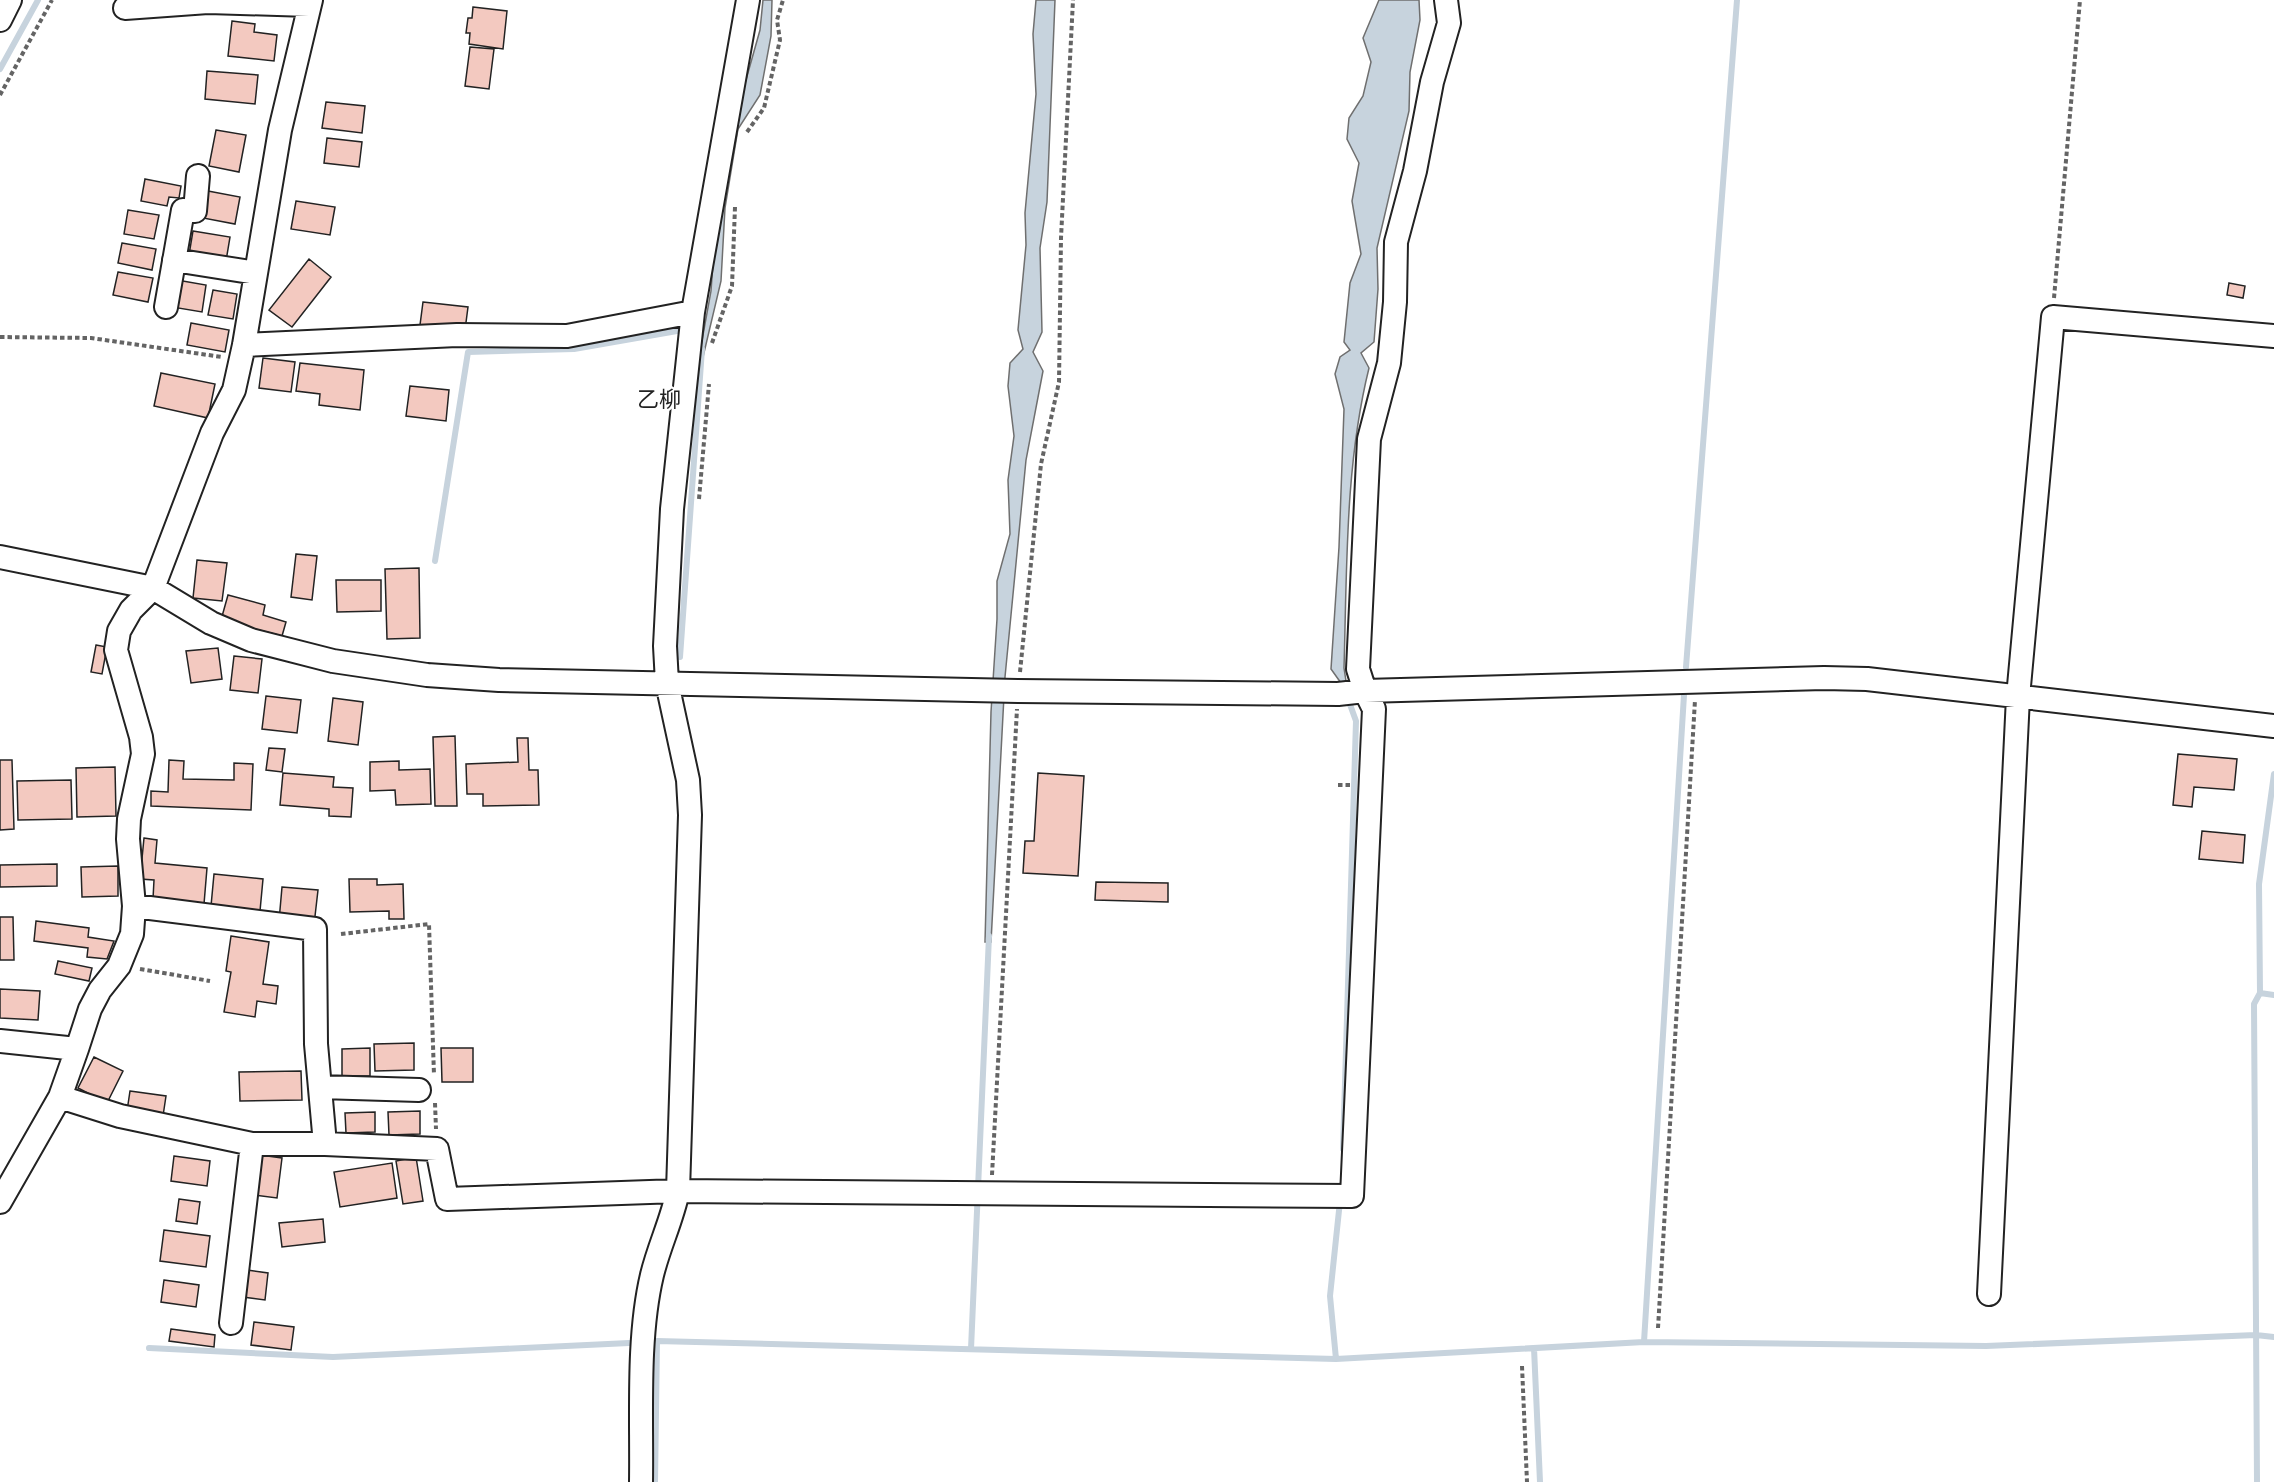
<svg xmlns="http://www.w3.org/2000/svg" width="2274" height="1482" font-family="'Public Sans','Noto Sans JP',sans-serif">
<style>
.water{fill:#c7d3dd;stroke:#6f6f6f;stroke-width:1.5}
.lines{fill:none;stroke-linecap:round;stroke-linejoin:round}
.stream{stroke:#c7d3dd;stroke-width:6}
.building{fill:#f3c9c0;stroke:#222;stroke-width:1.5}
.minor-casing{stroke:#222;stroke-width:26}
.path{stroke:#646464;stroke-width:4;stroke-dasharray:4.5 3;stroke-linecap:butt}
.minor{stroke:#fff;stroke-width:22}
.labels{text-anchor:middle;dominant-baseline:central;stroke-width:4.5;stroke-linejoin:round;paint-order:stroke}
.neighbourhood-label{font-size:22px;fill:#222;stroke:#fff}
</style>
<rect width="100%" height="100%" fill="#fff"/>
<path class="water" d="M763 0H772L771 36 760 95 738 129 725 208 721 281 703 357H699L711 291 716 221 733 126 760 30Z
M1036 0H1055L1047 202 1040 248 1042 332 1033 352 1043 371 1026 460 1005 677 991 942H985L991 712 997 619V581L1010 534 1008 480 1014 436 1008 386 1010 363 1023 349 1018 330 1026 245 1025 213 1036 94 1033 34Z
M1379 0H1419L1420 20 1410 72 1409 111 1377 248 1378 289 1374 342 1361 353 1369 368C1345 465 1347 568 1344 668L1346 681 1341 683 1331 669 1339 547 1344 409 1335 374 1340 357 1350 350 1344 342 1350 283 1361 254 1352 201 1359 163 1347 139 1349 118 1363 96 1371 62 1363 38Z"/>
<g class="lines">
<path class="stream" d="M0 69 38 0
M435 561 468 352 574 349 677 331
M680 657 702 349
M1686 667 1737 0
M2260 993 2274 995
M1343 1149 1356 721 1348 699
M1644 1342 1684 695
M149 1348 333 1357 629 1343
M1534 1348 1540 1482
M971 1349 989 936
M1336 1359 1330 1296 1340 1201
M655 1482 657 1341 1336 1359 1644 1342 1986 1346 2256 1335 2274 1337
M2257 1482 2254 1004 2260 993 2259 884 2274 774"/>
</g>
<path class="building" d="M473 7 507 11 503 49 469 44 470 33H466L468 18H472Z
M232 21 255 24 254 32 277 35 274 61 228 56Z
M470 47 494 49 489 89 465 86Z
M207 71 258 75 255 104 205 99Z
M326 102 365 106 362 133 322 128Z
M216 130 246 135 239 172 209 166Z
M327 138 362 142 359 167 324 163Z
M145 179 181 186 179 198 169 197 167 206 141 201Z
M208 191 240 197 235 224 203 218Z
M296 201 335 207 330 235 291 229Z
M128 210 159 215 154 239 124 234Z
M193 231 230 237 226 261 189 255Z
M122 243 156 249 152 270 118 263Z
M309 259 331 277 292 327 269 310Z
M118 272 153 278 148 302 113 295Z
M177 280 206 285 202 312 172 307Z
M2229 283 2245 286 2243 298 2227 295Z
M213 290 237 294 233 319 208 315Z
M423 302 468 307 465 330 420 325Z
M191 323 229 330 225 352 187 345Z
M263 358 295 362 291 392 259 388Z
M300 363 364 370 360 410 319 405 320 394 296 391Z
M161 373 215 384 208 418 154 406Z
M410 386 449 390 446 421 406 416Z
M296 554 317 556 312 600 291 597Z
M197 560 227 563 222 601 193 598Z
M419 568 420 638 387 639 385 569Z
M336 580H381V611L337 612Z
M228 595 265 605 263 615 286 622 282 636 221 620Z
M96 645 107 647 102 674 91 672Z
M218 648 222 679 191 683 186 651Z
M234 656 262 659 258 693 230 690Z
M266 696 301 700 297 733 262 729Z
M333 698 363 702 358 745 328 741Z
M455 736 457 806H435L433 737Z
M517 738H528L529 770H538L539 805 483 806V794H467L466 764 518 762Z
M269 748 285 749 282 772 266 770Z
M2178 754 2237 759 2234 790 2194 787 2192 807 2173 805Z
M0 760H12L14 829 0 830Z
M169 760 184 761 183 779 234 780V763L253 764 251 810 151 806V791L168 792Z
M399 761V770L430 769 431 804 396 805 395 790 370 791V762Z
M115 767 116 816 77 817 76 768Z
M283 773 334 777 333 787 353 788 351 817 329 816V809L280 805Z
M1038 773 1084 776 1078 876 1023 873 1025 841H1034Z
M71 780 72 819 18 820 17 781Z
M2202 831 2245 835 2243 863 2199 859Z
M144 838 157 840 155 863 207 868 204 904 153 899 154 880 140 879Z
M57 864V886L0 887V865Z
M118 866V896L82 897 81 867Z
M214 874 263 879 260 911 211 906Z
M349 879H377V885L403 884 404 919H389V911L350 912Z
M1096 882 1168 883V902L1095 900Z
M282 887 318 890 314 925 279 921Z
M0 917H13L14 960H0Z
M36 921 89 928 88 937 114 941 107 959 87 957 88 948 34 941Z
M231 936 269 942 263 984 278 986 276 1004 257 1001 255 1017 224 1012 231 972 226 971Z
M58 961 92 968 89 981 55 974Z
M0 989 40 991 38 1020 0 1018Z
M414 1043V1070L375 1071 374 1044Z
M370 1048V1076H342V1049Z
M441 1048H473V1082H442Z
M94 1057 123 1071 107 1103 78 1088Z
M301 1071 302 1100 240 1101 239 1072Z
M130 1091 166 1096 163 1116 127 1111Z
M420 1111V1134L389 1135 388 1112Z
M375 1112V1132L346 1133 345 1113Z
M260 1155 282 1158 277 1198 254 1195Z
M174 1156 210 1161 207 1186 171 1181Z
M416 1157 423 1201 403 1204 396 1161Z
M392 1163 397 1198 340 1207 334 1172Z
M179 1199 200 1202 197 1224 176 1221Z
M323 1219 325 1242 282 1247 279 1223Z
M164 1230 210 1236 206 1267 160 1261Z
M247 1270 268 1273 265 1300 243 1297Z
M164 1280 199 1285 196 1307 161 1302Z
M254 1322 294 1327 291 1350 251 1345Z
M171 1329 215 1335 214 1347 169 1341Z"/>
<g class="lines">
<g class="minor-casing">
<path id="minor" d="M125 8 208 2 309 5
M0 20 10 0
M174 260 256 273
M166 307 183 210 195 211 198 176
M244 345 457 335 567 336 693 312
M0 557 153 588 211 623 251 640 333 661 427 675 499 680 1018 691 1338 694 1365 691 1824 678 1867 679 2274 726
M134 906 315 929 316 1044 325 1144 437 1149 447 1199 678 1191 1352 1196 1374 709 1365 691 1358 669 1369 439 1389 363 1395 302 1396 242 1415 171 1432 82 1449 23 1446 0
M0 1041 77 1049 60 1097 0 1202
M77 1049 90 1009 100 990 119 966 132 934 134 906 128 839 129 819 143 754 141 737 116 650 119 631 131 610 153 588 212 433 234 390 244 345 280 130 311 0
M320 1087 419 1090
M60 1097 120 1116 252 1144H325
M1989 1294 2018 697 2053 317 2274 336
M231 1323 252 1144
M641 1482C642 1416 637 1338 652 1275 659 1246 672 1220 678 1191L690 815 688 780 667 683 665 646 672 509 693 312 748 0"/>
</g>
<path class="path" d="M0 95 52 0
M747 132 764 108 780 40 777 20 783 0
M2054 298 2080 0
M0 337 91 338 222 357
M712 343 732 286 735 207
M699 499 709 384
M1020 672 1041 464 1059 382 1061 238 1073 0
M1338 785H1352
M341 934 429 924 434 1075
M140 969 210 981
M435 1103 436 1129
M992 1175 1017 709
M1658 1328 1695 700
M1522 1366 1527 1482"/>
<use href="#minor" class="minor"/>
</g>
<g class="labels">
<g class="neighbourhood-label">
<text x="659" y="399">乙柳</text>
</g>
</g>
</svg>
